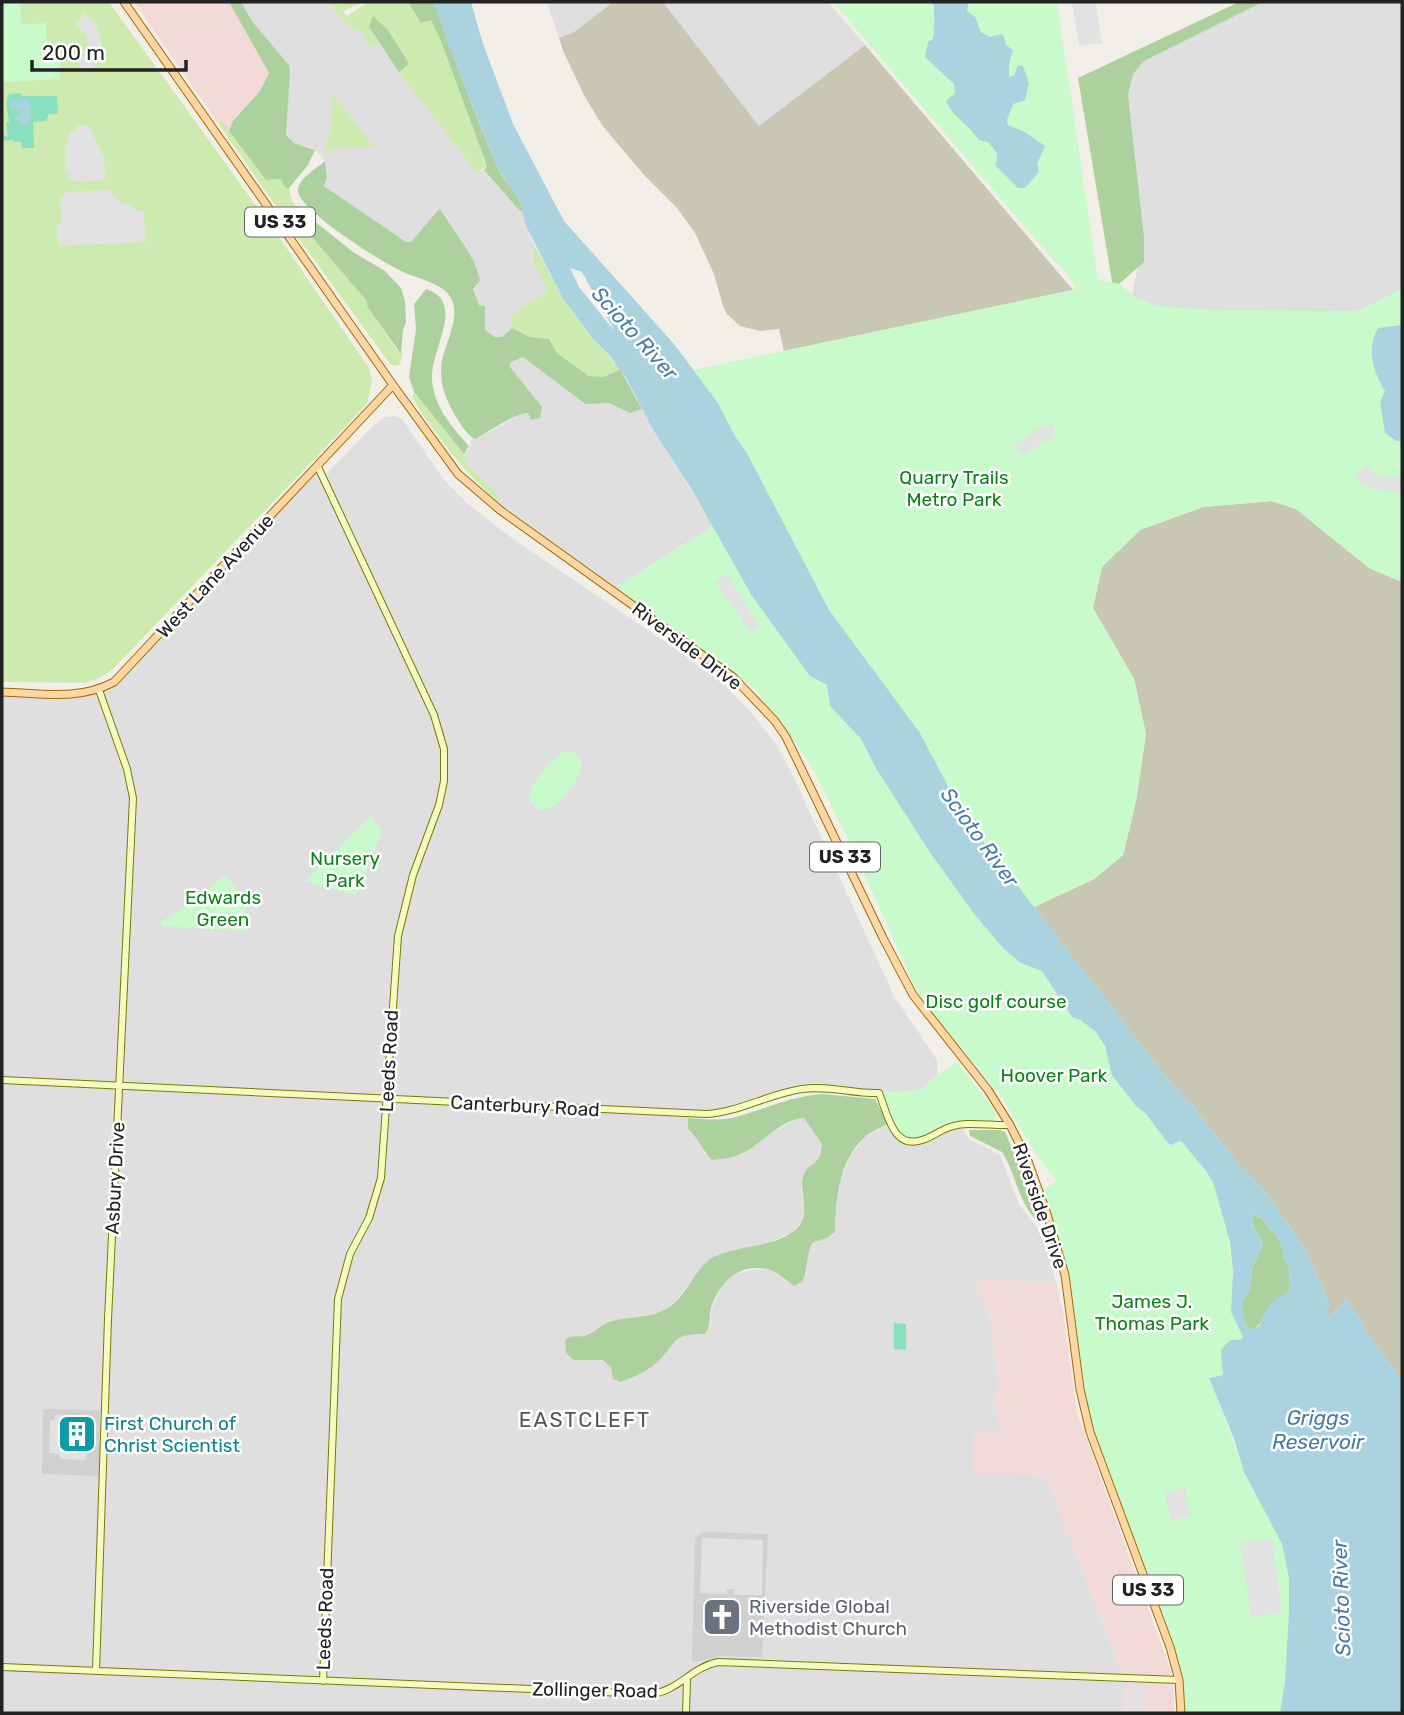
<svg xmlns="http://www.w3.org/2000/svg" width="1404" height="1715" font-family="Rubik,sans-serif">
<style>
.residential{fill:#e0dfdf;fill-rule:evenodd}
.commercial{fill:#f2dad9}
.religious{fill:#d0d0d0}
.construction{fill:#c7c7b4}
.grass{fill:#cdebb0}
.forest{fill:#add19e}
.park{fill:#c8facc}
.pitch{fill:#88e0be}
.parking{fill:#e2e2e2}
.water{fill:#aad3df;fill-rule:evenodd}
.lines{fill:none;stroke-linecap:round;stroke-linejoin:round}
.secondary-casing{stroke:#707d05;stroke-width:8}
.primary-casing{stroke:#a06b00;stroke-width:9}
.secondary{stroke:#f7fabf;stroke-width:6}
.primary{stroke:#fcd6a4;stroke-width:7}
.labels{text-anchor:middle;dominant-baseline:central;stroke-width:5;stroke-linejoin:round;paint-order:stroke}
.shield{fill:#fff;stroke:#646464;stroke-width:2}
.shield-label{font-size:18px;font-weight:bold;fill:#222}
.park-label{font-size:19px;fill:#0c8416;stroke:#fff}
.street-label{font-size:19px;fill:#222;stroke:#fff}
.culture-label{font-size:19px;fill:#0d838f;stroke:#fff;text-anchor:start}
.worship-label{font-size:19px;fill:#5b616d;stroke:#fff;text-anchor:start}
.water-label{font-size:21px;font-style:italic;fill:#4a7aab;stroke:#fff}
.neighbourhood-label{font-size:21px;letter-spacing:2px;fill:#555;stroke:#fff}
</style>
<rect width="100%" height="100%" fill="#f2efe9"/>
<path class="residential" d="M241 2H328L347 25 362 33 371 47 379 43 477 173 484 170 520 210H523L526 226 535 246 532 260 548 291 512 315V328L502 337H495L485 330V306L479 305 473 289 478 284 446 215 439 209 411 242H406L324 186 327 178 325 161 313 148 294 143 286 135 289 65 252 21Z
M547 2H613L574 32 559 38Z
M663 2H828L865 45 759 126Z
M1263 2H1402V288L1357 311 1202 309 1159 306 1132 296 1144 236 1128 95 1133 74 1144 61Z
M518 357H523L584 404 609 403 630 413 642 409 713 526 616 587 498 502 500 497 468 466 464 454 469 449 472 438 475 439 501 426 521 413H528L510 367 511 362Z
M395 416 403 420 444 480 468 504 509 536 680 652 723 684 751 712 776 744 794 778 894 996 937 1060 938 1075 919 1090 901 1093 804 1089 736 1110 688 1114V1129L698 1138 705 1154H742L773 1132 799 1118H804L822 1143 819 1158 801 1188 805 1208 802 1221 793 1232 765 1244 717 1255 686 1287 677 1300 664 1311 640 1317 610 1321 589 1335 579 1336 590 1360H603L611 1368 667 1352 674 1340 685 1334 710 1328 711 1310 722 1284 729 1275 752 1270H770L794 1286 807 1273 806 1254 812 1243 827 1238 835 1232V1205L840 1181 851 1155 865 1137 891 1123 906 1142 963 1125 965 1134 971 1140 1000 1155 1019 1204 1037 1228 1047 1250 1056 1283 973 1279 991 1320 999 1390 993 1405 1003 1433 972 1472 1046 1476 1124 1679 1123 1713H2V692L62 694 114 682 318 467 323 477 374 425 385 417ZM768 1534 722 1656 697 1662Z"/>
<path class="commercial" d="M134 2H229L269 73 260 91 233 121 229 131 221 121 218 123Z
M972 1278 1056 1283 1063 1311 1077 1413 1171 1671 1174 1690V1713H1123L1124 1679 1046 1476 972 1473 973 1432 1003 1433 993 1405 999 1390 991 1320Z"/>
<path class="religious" d="M43 1409 100 1410 99 1476 42 1474Z
M704 1532 768 1534 762 1657 722 1656 697 1662 692 1661 695 1538Z"/>
<path class="construction" d="M613 2H663L759 126 865 45 1073 290 784 351 779 329 760 331 740 326 727 314 723 306 714 274 695 233 677 208 644 175 602 125 585 97 564 53 559 38 574 32Z
M1272 501 1296 509 1369 568 1402 582V1381L1372 1340 1347 1299 1326 1320 1329 1302 1308 1255 1289 1225 1267 1194 1238 1164 1193 1106 1169 1081 1034 907 1094 879 1123 855 1136 801 1146 734 1134 679 1093 608 1102 567 1140 530 1203 507Z"/>
<path class="grass" d="M2 2H109L283 243 369 368 372 380 367 404 112 670 98 679 85 683 2 682Z
M328 2H364L343 11 347 16 368 2H408L421 23 431 20 440 39 487 166 477 173 399 72 407 67 369 27 379 43 371 48 362 33 347 25Z
M334 96 373 145V148L344 147 324 153 332 121V99Z
M221 120 266 180 280 179 286 188H289L292 201 297 207 294 209 293 215 366 300 368 308 399 353 403 352 400 364 395 366 390 364 294 232 218 123Z
M535 246 562 297 594 340 620 369 604 377 589 376 557 353 549 339 530 337 512 328 511 315 548 291 532 260Z
M414 392 464 454 468 466 501 497 498 502C463 471 437 437 412 398Z"/>
<path class="forest" d="M229 2H241L252 21 289 65 290 71 286 135 294 143 315 150 308 165 289 188H286L280 179 266 180 229 131 233 121 260 91 269 73Z
M408 2H434C453 56 474 111 496 164 502 180 518 192 523 210L520 211 484 170 487 166 440 39 431 20 421 23Z
M1239 2H1263L1144 61 1133 74 1128 95 1144 236V262L1119 284 1132 296 1159 306 1202 309 1357 311 1402 288V296L1304 328 1116 305 1078 78Z
M373 16 388 30 408 62 407 66 399 72 369 27Z
M325 161 327 178 324 186 406 242H411L439 209C445 214 447 220 452 227 464 246 475 257 480 281L473 289 479 305 485 306V330L495 337H502L512 328 530 337 549 339 557 353 589 376 604 377 620 369 642 409 630 413 609 403 585 404 523 357 511 362 510 367 542 407 540 418 531 420 528 413C517 412 487 433 475 439 466 434 460 424 455 415 446 400 441 387 441 369 442 343 469 310 443 289 430 280 413 277 399 270 380 261 301 211 298 192 296 180 317 168 325 161Z
M297 207 353 252 385 271 401 288 405 301 406 322 403 330 401 354 368 308 366 300 293 215 294 209Z
M426 289C467 302 430 349 432 380 434 407 452 427 469 446L464 454 414 392 409 377 416 329 414 304Z
M823 1094 875 1099 888 1124C880 1128 870 1132 864 1138 839 1161 835 1200 835 1232L827 1238 812 1243C805 1258 809 1269 802 1282L794 1286C787 1281 778 1273 770 1270 741 1261 719 1282 711 1308 708 1319 712 1325 705 1334 668 1334 679 1343 656 1363 646 1372 633 1377 621 1382L613 1379 611 1368 603 1360H574L566 1353 565 1340C572 1333 580 1339 589 1334 597 1331 603 1323 612 1321 629 1316 648 1319 664 1310 685 1300 692 1273 710 1259 732 1244 788 1249 802 1221 809 1206 798 1189 804 1174 806 1167 814 1165 818 1159 821 1155 821 1148 822 1144L804 1118C780 1119 761 1146 740 1154 731 1158 721 1159 712 1160 702 1150 699 1139 688 1129V1118C702 1119 717 1121 732 1118 763 1110 790 1096 823 1094Z
M969 1130H1000L1005 1132 1040 1215V1220L1037 1221C1018 1202 1016 1174 1002 1152L970 1136Z
M1251 1215 1261 1217C1272 1233 1284 1240 1284 1259 1293 1267 1288 1280 1290 1291 1272 1298 1269 1318 1254 1329H1249L1245 1324 1241 1305 1249 1291 1252 1268 1263 1245 1254 1227Z"/>
<path class="park" d="M2 2H20L21 25 46 23 47 52H59L60 79 2 82Z
M833 2H1057L1098 279 1119 284 1132 296 1159 306 1202 309 1357 311 1402 288V582L1369 568 1296 509 1272 501 1203 507 1140 530 1102 567 1093 608 1134 679 1146 734 1136 801 1123 855 1094 879 1034 907 963 815 920 733 829 610 747 453 735 436 718 403 693 370 1077 289 1067 274 1043 248Z
M713 526 810 676 827 685 830 706 861 739 877 770 929 851 975 915 1042 971 1072 1017 1080 1020 1095 1031 1136 1106 1146 1114 1168 1143 1182 1142C1190 1151 1200 1161 1207 1171 1231 1207 1233 1279 1235 1321L1242 1332 1243 1338 1221 1350 1224 1375 1210 1377 1244 1472 1282 1544 1289 1578V1611L1285 1681 1280 1713H1181L1179 1680 1090 1432 1069 1299 1039 1190 1058 1182 1039 1159 1002 1098 919 996 855 853 813 769 781 721 754 688 616 587Z
M567 751C604 757 559 807 547 809 541 811 536 809 532 804 521 791 554 754 567 751Z
M371 816 382 832 356 895 305 881Z
M225 875 246 900 245 931 161 926 162 921 198 898Z
M957 1062 993 1108 997 1117 994 1123H946L920 1137 905 1138 899 1132 883 1093 919 1090Z"/>
<path class="pitch" d="M21 93 22 96H57L58 114H49L46 121 33 122 34 148H22L21 142H14L13 140 2 141V134L8 137 6 123 9 122C8 109 4 107 9 94Z
M894 1323 906 1324V1350L894 1349Z"/>
<path class="parking" d="M1072 2H1095L1102 43 1079 46Z
M84 13 96 25 102 42 99 60 87 73 78 63 88 51V41L85 34 76 25Z
M88 125 104 157 105 180 78 182 68 179 69 175 65 172 66 147 70 131H75V126Z
M109 190 119 202 132 205 137 211H143L146 242 59 246 57 228 62 222 60 201 66 192Z
M1053 424 1055 438 1042 443 1023 457 1014 446 1036 429Z
M1367 465 1374 473 1380 475 1389 477 1402 475V492H1388L1371 488 1360 482 1355 475Z
M727 574 759 626 751 632 715 582Z
M55 1415H73V1424L61 1427V1445L86 1448V1460L60 1459V1454L49 1453 50 1420H55Z
M1185 1488 1191 1516 1171 1520 1164 1493Z
M702 1538 763 1540 762 1595H734V1589H727V1594L700 1593Z
M1272 1539 1282 1613 1251 1617 1240 1543Z
M1129 1684H1145L1144 1713H1125L1126 1691H1129Z"/>
<path class="water" d="M434 2H471L482 41 513 124 564 221 674 344 718 403 735 436 747 453 829 610 920 733 963 815 1169 1081 1193 1106 1238 1164 1267 1194 1289 1225 1308 1255 1329 1302 1327 1319 1347 1299 1372 1340 1402 1381V1713H1280L1285 1681 1289 1611V1578L1282 1544 1244 1472 1233 1436 1209 1378 1223 1375 1221 1350C1227 1343 1230 1338 1240 1340L1243 1337 1231 1312 1233 1272 1230 1242 1214 1185 1207 1172 1182 1142 1179 1141 1171 1145 1168 1143 1146 1114 1136 1106 1112 1075 1105 1046 1095 1031 1080 1020 1072 1017 1042 971 1021 963 1004 949 975 915 929 851 877 770 861 739 830 706 827 685 810 676 752 596 692 490 654 431 626 378 610 356 594 340 562 297 526 226 520 202 497 167 449 46ZM570 268 582 272 615 332 579 287ZM1251 1215 1261 1217C1272 1233 1284 1240 1284 1259 1293 1267 1288 1280 1289 1291 1275 1297 1262 1310 1260 1325L1254 1329H1249L1245 1324 1242 1305 1249 1291 1252 1268 1263 1245 1254 1227Z
M931 2H969L967 11 975 17 981 32 990 37 1001 34 1004 36 1006 45 1013 50 1009 64V77L1014 75 1018 65 1023 66 1029 83 1025 100 1013 104 1007 120 1008 125 1023 131 1045 146 1037 164 1039 172 1025 188H1018L996 166 997 153 988 142 979 140C969 124 953 118 946 101L955 93 954 84 925 57 928 42 933 39C935 26 934 17 934 5Z
M29 100 30 124H22L13 116 21 115V110H11L10 101Z
M1402 325V441H1396L1385 433 1380 402 1385 391C1373 371 1366 349 1378 328Z"/>
<g class="lines">
<g class="secondary-casing">
<path id="secondary" d="M318 467 434 715 444 749V781L439 805 413 875 398 936 381 1178 369 1218 350 1254 338 1299 323 1681
M2 1080 706 1114C740 1112 768 1094 802 1089 828 1085 853 1094 879 1093 888 1115 893 1152 925 1139 933 1136 941 1130 950 1127 967 1121 991 1126 1010 1125
M2 1667 649 1694C677 1693 691 1667 718 1662L1179 1680
M96 1671 108 1319 133 798 127 769 99 690
M686 1713 687 1678"/>
</g>
<g class="primary-casing">
<path id="primary" d="M124 2 393 385 458 474 500 510 733 677 775 721 786 737 883 938 913 995 988 1090 1010 1125 1028 1161 1047 1214 1065 1275 1080 1389 1090 1432 1170 1647 1179 1680 1181 1713
M2 692C40 693 79 701 114 682L393 385"/>
</g>
<use href="#secondary" class="secondary"/>
<use href="#primary" class="primary"/>
</g>
<defs>
<g id="building-square" transform="scale(2.0125)"><rect x="-9" y="-9" width="18" height="18" rx="4" fill="#0f9aa8" stroke="#fff"/><path d="M-4-6H4V6H1V3H-1V6H-4ZM-2.5-4.3h1.7v1.8h-1.7ZM.8-4.3h1.7v1.8H.8ZM-2.5-1h1.7V.8h-1.7ZM.8-1h1.7V.8H.8Z" fill="#fff"/></g>
<g id="church-square" transform="scale(2.0125)"><rect x="-9" y="-9" width="18" height="18" rx="4" fill="#6b7280" stroke="#fff"/><path d="M-1.2-6h2.4v3.5h3.3v2.4h-3.3V6h-2.4V-.1h-3.3v-2.4h3.3Z" fill="#fff"/></g>
</defs>
<g fill-rule="evenodd">
<use href="#building-square" x="77" y="1434"/>
<use href="#church-square" x="722" y="1617"/>
</g>
<g class="labels">
<g class="shield">
<rect x="245" y="207.5" width="70" height="29" rx="5"/>
<rect x="810" y="842.5" width="70" height="29" rx="5"/>
<rect x="1113" y="1575.5" width="70" height="29" rx="5"/>
</g>
<g class="shield-label">
<text x="280" y="222">US 33</text>
<text x="845" y="857">US 33</text>
<text x="1148" y="1590">US 33</text>
</g>
<g class="park-label">
<text x="954" y="477">Quarry Trails<tspan x="954" dy="22">Metro Park</tspan></text>
<text x="345" y="858">Nursery<tspan x="345" dy="22">Park</tspan></text>
<text x="223" y="897">Edwards<tspan x="223" dy="22">Green</tspan></text>
<text x="996" y="1001">Disc golf course</text>
<text x="1054" y="1075">Hoover Park</text>
<text x="1152" y="1301">James J.<tspan x="1152" dy="22">Thomas Park</tspan></text>
</g>
<g class="street-label">
<text transform="translate(215 576) rotate(-47)">West Lane Avenue</text>
<text transform="translate(687 646) rotate(37)">Riverside Drive</text>
<text transform="translate(389 1061) rotate(-87)">Leeds Road</text>
<text transform="translate(525 1106) rotate(3)">Canterbury Road</text>
<text transform="translate(115 1178) rotate(-87)">Asbury Drive</text>
<text transform="translate(1040 1206) rotate(71)">Riverside Drive</text>
<text transform="translate(325 1619) rotate(-88)">Leeds Road</text>
<text transform="translate(595 1690) rotate(1)">Zollinger Road</text>
</g>
<g class="culture-label">
<text x="104" y="1423">First Church of<tspan x="104" dy="22">Christ Scientist</tspan></text>
</g>
<g class="worship-label">
<text x="749" y="1606">Riverside Global<tspan x="749" dy="22">Methodist Church</tspan></text>
</g>
<g class="water-label">
<text transform="translate(635 333) rotate(48)">Scioto River</text>
<text transform="translate(980 837) rotate(54)">Scioto River</text>
<text x="1318" y="1417">Griggs<tspan x="1318" dy="24">Reservoir</tspan></text>
<text transform="translate(1341 1598) rotate(-92)">Scioto River</text>
</g>
<g class="neighbourhood-label">
<text x="585" y="1419">EASTCLEFT</text>
</g>
</g>
<rect width="1404" height="1715" fill="none" stroke="#222222" stroke-width="7"/>
<path d="M32 60v10h154v-10" fill="none" stroke="#222222" stroke-width="3.5"/>
<text x="42" y="60" font-size="21" fill="#222222" stroke="#ffffff" stroke-width="5" paint-order="stroke">200 m</text>
</svg>
